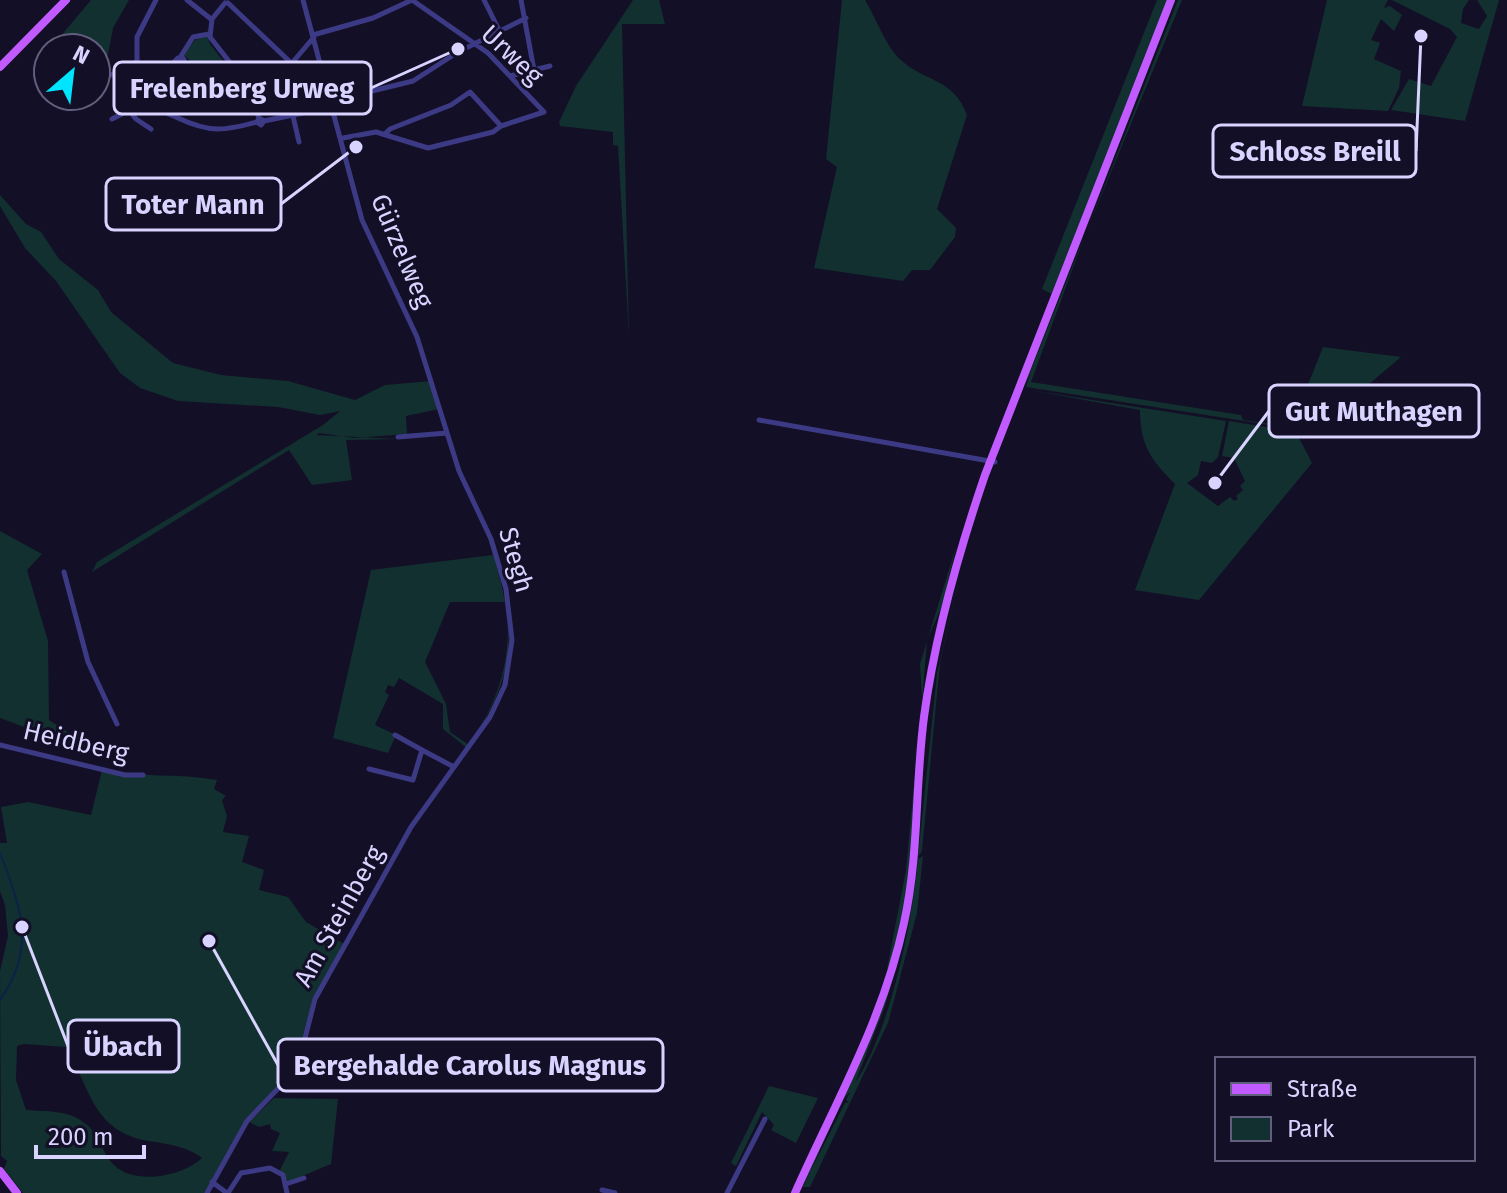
<svg xmlns="http://www.w3.org/2000/svg" width="1507" height="1193" font-family="'Fira Sans',sans-serif">
<style>
.green{fill:#12302f;fill-rule:evenodd}
.lines{fill:none;stroke-linecap:round;stroke-linejoin:round}
.stream{stroke:#0c2248;stroke-width:2}
.minor{stroke:#3d3a85;stroke-width:5}
.major{stroke:#c25bff;stroke-width:8}
.labels{text-anchor:middle;dominant-baseline:central;stroke-width:6;stroke-linejoin:round;paint-order:stroke}
.street-label{font-size:26px;fill:#d9d4ff;stroke:#130f26}
.leader{fill:none;stroke:#d9d4ff;stroke-width:3}
.callout-dot{fill:#d9d4ff;stroke:#130f26;stroke-width:3}
.callout{fill:#130f26;stroke:#d9d4ff;stroke-width:3}
.callout-label{font-size:28px;text-anchor:middle;font-weight:bold;fill:#d9d4ff}
</style>
<rect width="100%" height="100%" fill="#130f26"/>
<path class="green" d="M91 0H129L113 28 102 85 96 83V48H55L54 44Z
M633 0H659L665 24H622L629 337 618 146 613 145V132L560 126 559 122 576 86Z
M842 0H865C876 18 886 47 901 60 924 82 954 78 967 115L937 209 956 228 955 237 930 270H912L903 281 814 268 837 167 826 159Z
M1157 0H1169L1052 294 1042 289Z
M1178 0H1182L1086 233Z
M1327 0H1388L1384 8 1390 6 1402 15 1394 31 1381 19 1371 40 1380 43 1374 59 1401 71 1399 88 1388 111 1302 106Z
M1392 0H1469L1463 9 1461 23 1479 29 1487 16 1477 0H1499L1465 121 1391 110 1409 79 1431 86 1457 37 1450 29Z
M207 35 210 44 228 67 207 77 183 54 195 40Z
M0 195 26 224 41 232 59 259 98 290 111 312 173 363 221 375 288 381 355 400 385 385 431 381 439 409 406 416 407 434 354 438 319 433 316 435 399 439 346 440 352 480 312 485 289 450 92 572 97 562 323 425 340 411 320 415 278 407 178 401 140 388 120 373 56 281 25 248 0 206Z
M1085 235 1031 382 1241 415 1243 420 1291 427 1323 347 1401 357 1304 439 1296 429 1026 387 1031 372 1024 387Z
M1029 390 1226 421 1218 457 1212 463 1201 461 1198 475 1187 483 1218 506 1230 497 1234 501 1238 499 1236 496 1243 490 1240 486 1245 481 1234 458 1222 456 1229 421 1296 432 1312 463 1199 600 1135 590 1175 484C1151 460 1140 445 1140 410Z
M485 528H486C513 623 526 662 467 748L443 729V704L399 678 394 687 388 685 385 692 389 695 375 725 396 735 388 753 333 738 371 570 493 555ZM450 602H506C513 659 499 699 469 745L450 732 446 704 425 662Z
M0 531 42 554 27 570 48 641 49 720 97 750 96 754 0 718Z
M956 547 942 606 927 640 907 891 890 969H887L906 870 922 699 920 664Z
M966 548 940 663 922 851 918 857 937 674Z
M102 770C140 778 178 773 217 780L214 789 226 796 222 800 227 816 223 832 249 836 242 862 264 870 259 890 288 897 306 922 346 945 313 999 302 1044 286 1078 246 1121 205 1193H23L4 1169 7 1161 1 1156 0 971 8 936 5 905 0 891V843H7L1 807 28 802 91 815ZM24 1044 66 1047C91 1090 93 1131 148 1141 167 1144 187 1146 202 1158 183 1176 135 1186 114 1165 103 1155 99 1134 86 1124 68 1109 47 1112 26 1110L16 1080 17 1046Z
M923 856 917 913 888 1023 810 1187H803L810 1172 802 1187 842 1101 811 1170 845 1103 849 1102 846 1100 850 1092 844 1098 877 1024 894 973 885 1006 855 1083C891 1029 912 923 918 859Z
M769 1086 818 1098 796 1143 771 1130 774 1125 762 1112 736 1166 731 1163Z
M274 1098 338 1099 331 1164 288 1182 280 1170 289 1152 272 1151 280 1133 271 1129 270 1124 259 1127 249 1122Z"/>
<g class="lines">
<path class="stream" d="M0 853C21 908 37 948 0 1000"/>
<path class="minor" d="M187 0 211 19
M484 0 499 30
M521 0 534 70
M225 3 212 19 210 37 249 87 259 118
M228 3 307 78
M313 35 373 18 412 0
M181 56 193 37 209 34
M182 57 184 60 180 62 178 58Z
M183 61 206 78 218 76 231 66
M136 62 137 66V37L156 0
M292 63 314 37
M137 66 152 101 153 97 150 96
M167 69 177 59
M510 76 550 66
M106 77 134 65
M153 101C159 111 167 113 178 118 210 133 224 131 257 122L261 125 264 121 259 118 257 122
M129 110 136 119 151 129
M293 116 299 142
M112 119 149 100
M264 121 308 112 319 104 413 81 458 52 526 18
M385 134 390 129 451 105 470 92 501 126
M343 138 376 132 428 148 493 132 501 126 544 112 488 53 412 0
M759 420 995 462
M398 437 447 433
M64 572 88 662 117 724
M395 735 422 750
M0 745 125 775H143
M369 769 413 780 422 750 454 767
M212 1182 227 1193
M286 1184 304 1178
M602 1190 615 1193
M207 1193 247 1121 291 1075 301 1054 315 999 411 827 490 717 505 685 512 640 506 589 491 539 459 471 417 337 362 220 303 0
M228 1193 241 1173 270 1168 283 1175 287 1193
M727 1193 765 1119"/>
<path class="major" d="M0 67 66 0
M0 1171 17 1193
M795 1193C835 1103 883 1021 904 923 919 856 915 785 924 717 935 634 958 554 985 475L1171 0"/>
</g>
<g class="labels">
<g class="street-label">
<text transform="translate(512 55) rotate(43)">Urweg</text>
<text transform="translate(402 251) rotate(67)">Gürzelweg</text>
<text transform="translate(516 560) rotate(74)">Stegh</text>
<text transform="translate(76 742) rotate(13)">Heidberg</text>
<text transform="translate(339 916) rotate(-61)">Am Steinberg</text>
</g>
</g>
<path class="leader" d="M458 49L371 88M1421 36L1416 151M356 147L281 204M1215 483L1269 411M22 927L68 1046M209 941L278 1065"/>
<g class="callout-dot">
<circle cx="458" cy="49" r="8"/>
<circle cx="1421" cy="36" r="8"/>
<circle cx="356" cy="147" r="8"/>
<circle cx="1215" cy="483" r="8"/>
<circle cx="22" cy="927" r="8"/>
<circle cx="209" cy="941" r="8"/>
</g>
<g class="callout">
<rect x="114" y="62" width="257" height="52" rx="8"/>
<rect x="1213" y="125" width="203" height="52" rx="8"/>
<rect x="106" y="178" width="175" height="52" rx="8"/>
<rect x="1269" y="385" width="210" height="52" rx="8"/>
<rect x="68" y="1020" width="111" height="52" rx="8"/>
<rect x="278" y="1039" width="385" height="52" rx="8"/>
</g>
<g class="callout-label">
<text x="242" y="98">Frelenberg Urweg</text>
<text x="1315" y="161">Schloss Breill</text>
<text x="193" y="214">Toter Mann</text>
<text x="1374" y="421">Gut Muthagen</text>
<text x="123" y="1056">Übach</text>
<text x="470" y="1075">Bergehalde Carolus Magnus</text>
</g>
<rect x="1215" y="1057" width="260" height="104" fill="#130f26" stroke="#625e7d" stroke-width="2"/>
<rect x="1231" y="1083" width="40" height="12" fill="#c25bff" stroke="#625e7d" stroke-width="2"/>
<text x="1287" y="1097" font-size="24" fill="#d9d4ff">Straße</text>
<rect x="1231" y="1117" width="40" height="24" fill="#12302f" stroke="#625e7d" stroke-width="2"/>
<text x="1287" y="1137" font-size="24" fill="#d9d4ff">Park</text>
<g transform="translate(72 72) rotate(28)"><circle r="38" fill="#130f26" stroke="#625e7d" stroke-width="2"/>
<path d="M0-6L14 30L0 20L-14 30Z" fill="#00e5ff"/>
<text y="-12" font-size="22" font-weight="bold" text-anchor="middle" fill="#d9d4ff">N</text>
</g>
<path d="M36 1145v12h108v-12" fill="none" stroke="#d9d4ff" stroke-width="4"/>
<text x="48" y="1145" font-size="24" fill="#d9d4ff" stroke="#130f26" stroke-width="6" paint-order="stroke">200 m</text>
</svg>
